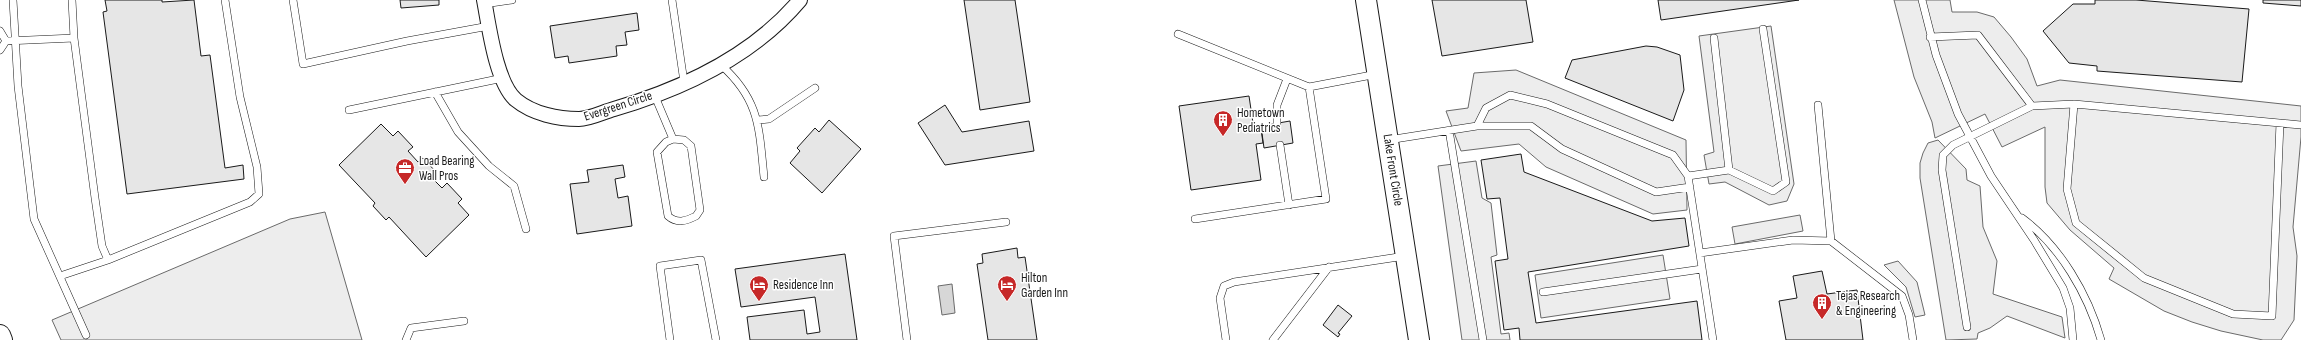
<svg xmlns="http://www.w3.org/2000/svg" width="2301" height="340" font-family="'Sofia Sans Condensed',sans-serif">
<style>
.built{fill:#ededed;stroke:#6a6a6a}
.water{fill:#d7d7d7;stroke:#6a6a6a}
.building{fill:#e6e6e6;stroke:#1a1a1a}
.lines{fill:none;stroke-linecap:round;stroke-linejoin:round}
.lane-casing{stroke:#1a1a1a;stroke-width:8}
.street-casing{stroke:#1a1a1a;stroke-width:16}
.secondary-casing{stroke:#1a1a1a;stroke-width:22}
.lane{stroke:#fff;stroke-width:7}
.street{stroke:#fff;stroke-width:14}
.secondary{stroke:#fff;stroke-width:20}
.labels{text-anchor:middle;dominant-baseline:central;stroke-width:3;stroke-linejoin:round;paint-order:stroke}
.street-label{font-size:13px;fill:#1a1a1a;stroke:#fff}
.poi-label{font-size:13px;fill:#1a1a1a;stroke:#fff;text-anchor:start}
</style>
<rect width="100%" height="100%" fill="#fff"/>
<path class="built" d="M1894 0H1950L1952 12H1977L1994 17 2011 37 2027 59 2037 86 2060 80 2301 106V137L2293 227 2297 256 2294 320 2281 340H2263L2221 331 2192 322 2164 311 2109 279 2114 268 2070 230 2047 203 2045 187V127L2002 147 1985 114 1935 138 1932 122 1914 77Z
M1771 26 1794 184 1787 201 1769 205 1725 182 1709 184 1704 155 1714 152 1699 36Z
M1516 70 1686 140 1687 210 1653 214 1546 167 1519 144 1461 151 1446 111 1468 108 1474 73Z
M1938 140 1966 169 1967 180 1980 186 1983 227 1997 261 1993 294 2062 317 2065 338 2007 316 1990 328 1978 333 1977 339 1946 340 1920 178V163L1923 153 1928 143Z
M1476 161 1482 198 1491 203 1497 255 1491 257 1501 334 1509 333 1510 340H1462L1438 166Z
M325 212 362 340H61L52 320 290 219Z
M1800 215 1803 231 1735 244 1732 227Z
M1663 255 1670 299 1541 318 1535 275Z
M1898 261 1917 282 1925 315 1915 317 1906 287 1884 265Z"/>
<path class="water" d="M952 284 955 313 942 315 938 286Z"/>
<path class="building" d="M105 0H162V2L194 0 201 56 210 55 225 168 243 165 244 179 127 194 103 12 107 11Z
M400 0H439V5L401 8Z
M964 0H1015L1030 102 980 110Z
M1432 0H1526L1533 42 1442 56Z
M1658 0H1799L1661 20Z
M2095 0H2136L2249 9 2242 82 2097 71V66L2069 63 2043 31 2073 4H2095Z
M2263 0H2301V6L2263 3Z
M637 13 639 30 625 32 627 45 616 46 617 56 569 63 568 56 555 58 550 26Z
M1646 46 1657 47 1680 55 1684 90 1673 121 1565 78 1572 60Z
M1249 96 1254 130 1261 129 1263 143 1256 144 1261 180 1191 190 1179 106Z
M945 105 962 132 1029 121 1034 151 945 165 918 123Z
M829 120 861 149 822 193 790 163 800 151 797 148 815 128 819 132Z
M1290 121 1293 143 1264 148 1261 126Z
M381 124 393 136 398 131 413 147 408 151 418 162 423 158 436 172 431 177 442 188 447 183 462 199 458 203 469 215 426 257 389 217 386 220 373 206 375 203 339 165Z
M1521 154 1524 172 1652 221 1685 218 1689 246 1528 272 1536 323 1697 301 1702 340H1520L1519 328 1504 330 1495 261 1508 259 1500 198 1487 199 1481 160Z
M623 165 625 177 615 179 618 198 628 196 632 226 577 234 570 184 589 182 587 170Z
M1017 248 1018 258 1025 257 1037 340H988L977 264 983 263 982 254Z
M845 254 857 340H750L747 317 804 310 807 334 820 332 815 297 741 307 735 269Z
M1822 271 1827 294 1857 290 1863 340H1786L1779 301 1797 298 1793 276Z
M1338 305 1352 316 1338 333 1340 334 1338 337 1323 325Z"/>
<g class="lines">
<g class="lane-casing">
<path id="lane" d="M13 0 18 86 34 219 86 335
M72 0 74 38
M293 0 303 64 407 41 489 26
M672 0 684 82
M1922 0 1936 55 1958 114 1991 176 2034 240 2063 288 2070 308 2073 340
M484 4 512 0
M0 31 6 41
M1178 34 1309 87 1377 74
M1930 37 1978 35 2032 106
M1714 38 1729 170
M6 41 74 38 95 198 102 246 108 260 250 202 259 194 257 167 240 97 225 0
M0 50 6 41
M721 65C760 100 759 128 764 177
M435 92 458 132 489 166 514 186 526 229
M654 94 673 139
M2074 104 2067 189 2076 223 2144 278 2233 314 2272 316 2280 123
M1818 105 1831 241
M349 110 503 78
M758 120 769 119 815 88
M1277 123V105L1287 79
M1477 126H1531L1562 149 1656 192 1690 187
M1449 130 1483 340
M673 139 684 140 691 146 700 210 696 216C686 221 677 224 668 216L657 152 666 142Z
M1388 140 1477 126 1486 108 1510 95 1547 104 1673 155 1688 176 1713 340
M1280 145 1289 205
M1688 176 1729 170 1773 191 1786 182 1763 29
M2022 218C2060 246 2088 294 2101 340
M1195 219 1326 199 1309 87
M1700 253 1793 240 1831 241 1902 296 1909 315 1913 340
M60 276 108 260
M1543 292 1702 269
M1967 327 1942 170 1943 155 1953 145 2032 106 2074 104 2301 125
M406 340 411 328 464 321
M670 340 660 266 701 260 716 340
M907 340 894 236 1006 222
M1226 340 1220 298 1224 286 1234 282 1405 256
M1273 340 1329 267"/>
</g>
<g class="street-casing">
<path id="street" d="M484 0C489 26 496 83 516 100 533 114 558 119 579 119 590 119 603 112 614 109 682 89 753 56 800 0"/>
</g>
<g class="secondary-casing">
<path id="secondary" d="M1366 0 1419 340
M0 335 2 340"/>
</g>
<use href="#lane" class="lane"/>
<use href="#street" class="street"/>
<use href="#secondary" class="secondary"/>
</g>
<defs>
<g id="building-pin" transform="scale(1)"><path d="M0 17L-7.5 6A9.5 9.5 0 1 1 7.5 6Z" fill="#c62828" stroke="#fff"/><path d="M-4-6H4V6H1V3H-1V6H-4ZM-2.5-4.3h1.7v1.8h-1.7ZM.8-4.3h1.7v1.8H.8ZM-2.5-1h1.7V.8h-1.7ZM.8-1h1.7V.8H.8Z" fill="#fff"/></g>
<g id="office-pin" transform="scale(1)"><path d="M0 17L-7.5 6A9.5 9.5 0 1 1 7.5 6Z" fill="#c62828" stroke="#fff"/><path d="M-6-3h4V-5.5h4V-3h4V5H-6ZM-1-4.5V-3h2v-1.5ZM-6 0V1H6V0Z" fill="#fff"/></g>
<g id="hotel-pin" transform="scale(1)"><path d="M0 17L-7.5 6A9.5 9.5 0 1 1 7.5 6Z" fill="#c62828" stroke="#fff"/><path d="M-6-4.5h1.5V1H6V5H4.5V3h-9V5H-6ZM-4 0a1.8 1.8 0 1 1 3.6 0ZM.5 0V-2.5h3Q6-2.5 6 0Z" fill="#fff"/></g>
</defs>
<g fill-rule="evenodd">
<use href="#building-pin" x="1223" y="120"/>
<use href="#office-pin" x="405" y="168"/>
<use href="#hotel-pin" x="759" y="285"/>
<use href="#hotel-pin" x="1007" y="285"/>
<use href="#building-pin" x="1822" y="303"/>
</g>
<g class="labels">
<g class="street-label">
<text transform="translate(618 106) rotate(-18)">Evergreen Circle</text>
<text transform="translate(1393 170) rotate(81)">Lake Front Circle</text>
</g>
<g class="poi-label">
<text x="1237" y="113">Hometown<tspan x="1237" dy="15">Pediatrics</tspan></text>
<text x="419" y="161">Load Bearing<tspan x="419" dy="15">Wall Pros</tspan></text>
<text x="1021" y="278">Hilton<tspan x="1021" dy="15">Garden Inn</tspan></text>
<text x="773" y="285">Residence Inn</text>
<text x="1836" y="296">Tejas Research<tspan x="1836" dy="15">&amp; Engineering</tspan></text>
</g>
</g>
</svg>
